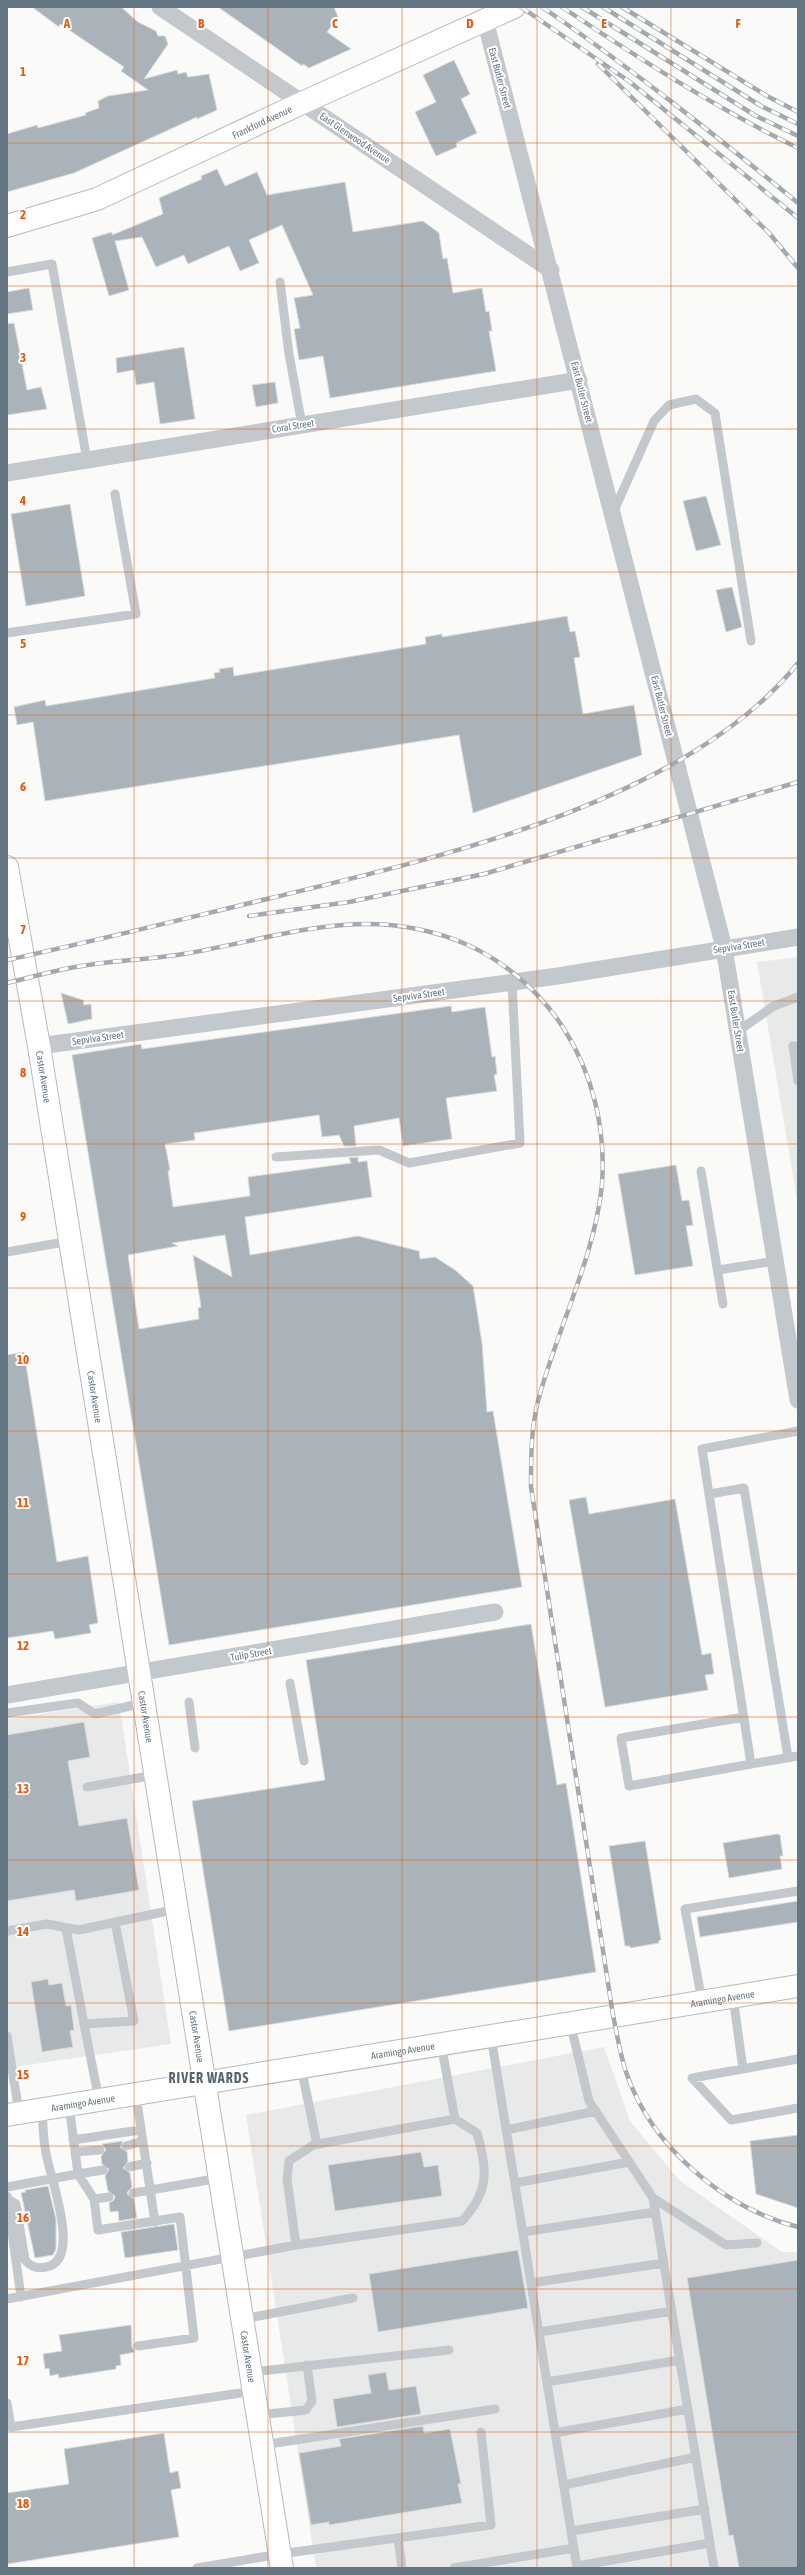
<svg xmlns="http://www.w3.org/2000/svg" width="805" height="2575" font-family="'Asap Condensed',sans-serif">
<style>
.built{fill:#e8e9e9}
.building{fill:#aab3b9;stroke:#dcdcda;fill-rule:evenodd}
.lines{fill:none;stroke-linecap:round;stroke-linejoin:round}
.secondary-casing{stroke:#b3babf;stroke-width:24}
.primary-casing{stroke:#b5babe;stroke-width:24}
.service{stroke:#c3c8cc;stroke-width:9}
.minor{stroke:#c3c8cc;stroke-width:17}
.secondary{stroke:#fff;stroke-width:22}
.primary{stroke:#fff;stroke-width:22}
.rail-casing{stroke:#a2aab0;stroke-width:4.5}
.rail{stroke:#fff;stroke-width:3;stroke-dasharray:9;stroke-linecap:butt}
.grid{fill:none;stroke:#e8590c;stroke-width:1;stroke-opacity:0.55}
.labels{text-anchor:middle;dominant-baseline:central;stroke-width:4;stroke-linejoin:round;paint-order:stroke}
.street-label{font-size:10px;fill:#657683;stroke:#fff}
.district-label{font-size:14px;font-weight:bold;letter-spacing:1px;fill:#57646e;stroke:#fff}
.grid-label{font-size:13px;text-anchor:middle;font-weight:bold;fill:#e8590c;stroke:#fff;stroke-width:4;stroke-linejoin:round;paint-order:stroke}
</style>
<rect width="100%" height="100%" fill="#fafaf8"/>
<path class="built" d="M798 957V1206L757 962Z
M119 1702 171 2044 7 2068V1719Z
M604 2047 630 2121 679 2180 782 2252H798V2568H316L246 2115Z"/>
<path class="building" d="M32 7H121L138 22 156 31 158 36H165L168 44 144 79 177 70 178 74 186 72 188 77 209 74 217 110 197 119V117L74 173 7 192V134L37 125 38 128 86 115 85 113 99 108 98 101 108 96 148 90 121 71 124 67 112 59 60 24 59 27Z
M218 7H334L338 17 327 32 351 49 309 68 303 64 302 66Z
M454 60 470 94 461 99 477 133 456 143 457 147 436 156 415 112 436 102 423 75Z
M217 169 225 186 257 172 267 195 345 182 353 232 423 221 439 233 443 259 447 258 453 293 482 288 486 312 489 311 492 331H489L496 371 330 398 323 356 299 360 294 329 300 328 294 298 313 295 282 225 249 240 259 263 240 271 229 246 188 264 184 255 156 267 142 237 115 241 129 290 109 296 92 238 112 232V235L163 214 159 198 202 179 201 176Z
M29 288 33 310 7 314V292Z
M14 323 27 390 41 387 47 409 7 415V324Z
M184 347 195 419 160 424 154 382 136 385 134 370 117 373 116 358Z
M275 382 278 403 256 407 252 385Z
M706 496 721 545 696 551 683 501Z
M70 504 85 596 26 606 11 514Z
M732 587 742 627 726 632 716 590Z
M567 616 570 632 575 631 580 657 574 658 583 714 634 705 642 755 473 813 459 735 45 801 33 722 17 725 14 707 45 700 46 706 215 678 214 673 220 672 219 669 233 667 234 676 426 644 425 637 442 634V637Z
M61 993 83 1000 84 1005 91 1004 92 1019 68 1024Z
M451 1006 452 1012 485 1007 492 1057 495 1056 497 1074 494 1075 497 1091 446 1098 452 1139 403 1146 399 1118 354 1126 356 1146H344L339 1135 322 1137 319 1115 194 1133 195 1140 165 1144 170 1170 168 1171 173 1207 250 1196 248 1177 351 1163 349 1158 358 1157V1162L367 1161 372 1197 245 1217 250 1255 358 1236 419 1251 420 1259 435 1257 455 1270 473 1286 482 1343 487 1412 493 1411 522 1587 169 1645 72 1055 141 1044 142 1049ZM225 1235 232 1277 193 1255 201 1307 198 1308 199 1319 139 1329 128 1255 178 1246 172 1243Z
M676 1165 682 1201 689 1200 693 1225 686 1226 693 1266 635 1275 618 1174Z
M24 1352 57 1562 88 1556 98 1623 89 1625 91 1633 55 1639 53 1631 7 1638V1355Z
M586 1497 589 1514 675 1499 702 1655 711 1653 714 1674 705 1675 708 1690 605 1707 569 1500Z
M531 1624 557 1785 566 1783 596 1972 229 2031 192 1801 325 1780 306 1660Z
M84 1722 90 1757 68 1761 79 1826 127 1818 139 1890 76 1901 74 1890 7 1901V1735Z
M777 1834 780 1835 783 1856H780L782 1869 729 1878 723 1843Z
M645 1841 661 1940 658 1941 659 1943 630 1948V1946H625L609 1846Z
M798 1901V1922L700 1937 697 1917Z
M48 1979 49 1985 62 1983 66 2006 71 2005 74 2030 70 2031 73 2047 42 2052 31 1982Z
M798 2135V2208L756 2194 750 2141Z
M123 2141 120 2147 127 2152 128 2161 123 2168 130 2173 132 2187 128 2191 127 2194 134 2199 137 2218 119 2221 118 2211 110 2212 109 2203 114 2200 115 2196 108 2191 105 2176 109 2169 102 2164 101 2156 106 2150 102 2144Z
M421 2152 424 2167 438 2165 442 2196 335 2211 328 2165Z
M48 2186 56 2219V2249L53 2255 35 2258 21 2193 26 2192 25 2190Z
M174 2224 178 2250 125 2258 121 2232Z
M518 2250 528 2308 378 2332 369 2274Z
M798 2260V2568H739L733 2535 729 2536 687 2278Z
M131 2325 132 2347 135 2352 120 2355 121 2365 116 2366V2369L59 2378 58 2374 50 2376 49 2368 45 2369 43 2354 62 2351 59 2335Z
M386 2372 389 2390 416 2386 421 2414 337 2427 333 2399 371 2393 368 2375Z
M423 2426 424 2433 450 2429 461 2484H458L462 2503 329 2525V2522L311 2525 299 2453 341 2446 339 2439Z
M164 2433 170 2473 178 2471 181 2488 171 2490 179 2537 7 2564V2493L69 2484 64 2449Z"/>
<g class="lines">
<g class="secondary-casing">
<g id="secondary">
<path id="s1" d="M7 226 97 199 302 103 514 7"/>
</g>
</g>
<g class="primary-casing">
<g id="primary">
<path id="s2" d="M7 867 39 1046 282 2568"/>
<path id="s3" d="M7 2115 798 1986"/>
</g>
</g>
<path class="service" d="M7 272 52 264 87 460
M280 282 289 354 302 425
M613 513 654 421 669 405 696 399 715 413 751 641
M7 633 136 614 115 494
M738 1031 774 1006 798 997
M798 1046H793L798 1081
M276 1157 379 1150 409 1163 520 1143 512 982
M701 1171 723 1304
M7 1252 70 1241
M718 1270 775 1261
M798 1431 702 1449 751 1764 798 1756
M710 1494 744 1488 788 1757
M290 1683 304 1761
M189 1702 195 1748
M7 1713 78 1703 95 1714 143 1703
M744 1717 621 1738 629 1786 751 1764
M87 1787 155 1775
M66 1928 84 2024 134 2021 115 1922
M7 1931 47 1924 79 1930 177 1909
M733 1997 743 2069
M702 2001 685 1909 798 1891
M570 2022 589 2101 653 2198 714 2568
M84 2024 99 2100
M7 2036 19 2113
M491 2036 577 2568
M441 2044 455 2119
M798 2059 692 2078 731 2120 798 2108
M301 2067 317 2144
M136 2096 155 2222
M506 2130 596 2111
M73 2140 140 2130
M126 2146 143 2141
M75 2152 100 2150
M129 2167 147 2163
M103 2170 78 2174 94 2199 98 2230 180 2217 194 2338 138 2346
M515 2183 629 2162
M7 2187 78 2174 69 2105
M133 2193 220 2178
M7 2196 21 2297
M653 2198 726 2245 757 2243
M8 2199 16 2204 25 2260C31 2267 37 2269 46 2267 82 2261 51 2179 47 2158 43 2142 43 2125 42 2109
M94 2199 109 2197
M523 2232 655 2212
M531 2283 664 2263
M7 2299 296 2245 462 2221C489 2192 488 2170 477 2133L455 2119 313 2145 289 2161 287 2179 296 2245
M243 2319 353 2298
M539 2332 672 2311
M251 2372 449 2350
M547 2382 680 2360
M7 2403 11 2427 254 2391
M258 2415 306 2410 312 2401 307 2365
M555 2433 688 2409
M263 2445 495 2409
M564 2485 696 2457
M571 2531 705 2509
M398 2538 402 2568
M577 2566 710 2543
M197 2568 280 2554 491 2525 481 2432
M454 2568 574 2548"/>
<path class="minor" d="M160 7 551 270
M485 20 724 948 798 1400
M7 473 579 380
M39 1046 558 976 798 937
M7 1695 495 1612"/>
<use href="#secondary" class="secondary"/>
<use href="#primary" class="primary"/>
<g class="rail-casing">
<path id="rail" d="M521 7 630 82 798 218
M542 7C631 68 715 135 798 203
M562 7C638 58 716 108 798 148
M582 7 756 116 798 136
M603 7 761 106 798 124
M622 7 767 96 798 112
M598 64 769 233 798 268
M249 916 349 902 484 874 798 782
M7 960C95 941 183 919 271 898 438 858 687 802 798 663
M7 983C28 978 49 972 70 968 105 961 142 960 177 955 280 939 365 900 468 945 507 963 541 993 564 1029 593 1074 606 1130 602 1184 595 1257 557 1329 538 1401 531 1428 531 1458 531 1487L613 2015C617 2034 620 2054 626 2072 651 2146 723 2208 798 2227"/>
</g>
<use href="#rail" class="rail"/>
</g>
<path class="grid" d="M134 7V2568M268 7V2568M402 7V2568M537 7V2568M671 7V2568M7 143H798M7 286H798M7 429H798M7 572H798M7 715H798M7 858H798M7 1001H798M7 1144H798M7 1288H798M7 1431H798M7 1574H798M7 1717H798M7 1860H798M7 2003H798M7 2146H798M7 2289H798M7 2432H798"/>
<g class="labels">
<g class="street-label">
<text transform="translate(500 78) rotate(75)">East Butler Street</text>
<text stroke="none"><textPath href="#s1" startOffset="276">Frankford Avenue</textPath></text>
<text transform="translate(355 138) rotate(34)">East Glenwood Avenue</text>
<text transform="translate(582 392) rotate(76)">East Butler Street</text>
<text transform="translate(293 426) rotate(-9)">Coral Street</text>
<text transform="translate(662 706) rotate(76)">East Butler Street</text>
<text transform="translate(739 946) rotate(-9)">Sepviva Street</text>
<text transform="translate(419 995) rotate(-8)">Sepviva Street</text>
<text transform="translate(736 1021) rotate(81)">East Butler Street</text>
<text transform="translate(98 1038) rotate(-8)">Sepviva Street</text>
<text stroke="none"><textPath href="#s2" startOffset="213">Castor Avenue</textPath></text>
<text stroke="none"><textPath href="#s2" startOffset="537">Castor Avenue</textPath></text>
<text transform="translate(251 1654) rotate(-10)">Tulip Street</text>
<text stroke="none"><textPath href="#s2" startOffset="861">Castor Avenue</textPath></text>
<text stroke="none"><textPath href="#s3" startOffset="725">Aramingo Avenue</textPath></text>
<text stroke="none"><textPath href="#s2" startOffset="1185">Castor Avenue</textPath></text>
<text stroke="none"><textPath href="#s3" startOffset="401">Aramingo Avenue</textPath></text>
<text stroke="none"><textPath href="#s3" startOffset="77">Aramingo Avenue</textPath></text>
<text stroke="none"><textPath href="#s2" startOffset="1509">Castor Avenue</textPath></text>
</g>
<g class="district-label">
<text x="209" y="2078">RIVER WARDS</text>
</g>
</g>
<g class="grid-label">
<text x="67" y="28">A</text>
<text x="201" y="28">B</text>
<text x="335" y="28">C</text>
<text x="470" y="28">D</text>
<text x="604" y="28">E</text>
<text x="738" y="28">F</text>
<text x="23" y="76">1</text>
<text x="23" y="219">2</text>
<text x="23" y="362">3</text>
<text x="23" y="505">4</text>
<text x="23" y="648">5</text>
<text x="23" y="791">6</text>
<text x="23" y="934">7</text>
<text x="23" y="1077">8</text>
<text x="23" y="1221">9</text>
<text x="23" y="1364">10</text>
<text x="23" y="1507">11</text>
<text x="23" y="1650">12</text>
<text x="23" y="1793">13</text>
<text x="23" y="1936">14</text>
<text x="23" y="2079">15</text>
<text x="23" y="2222">16</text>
<text x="23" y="2365">17</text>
<text x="23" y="2508">18</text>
</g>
<rect width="805" height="2575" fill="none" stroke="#657683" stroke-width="16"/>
</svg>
